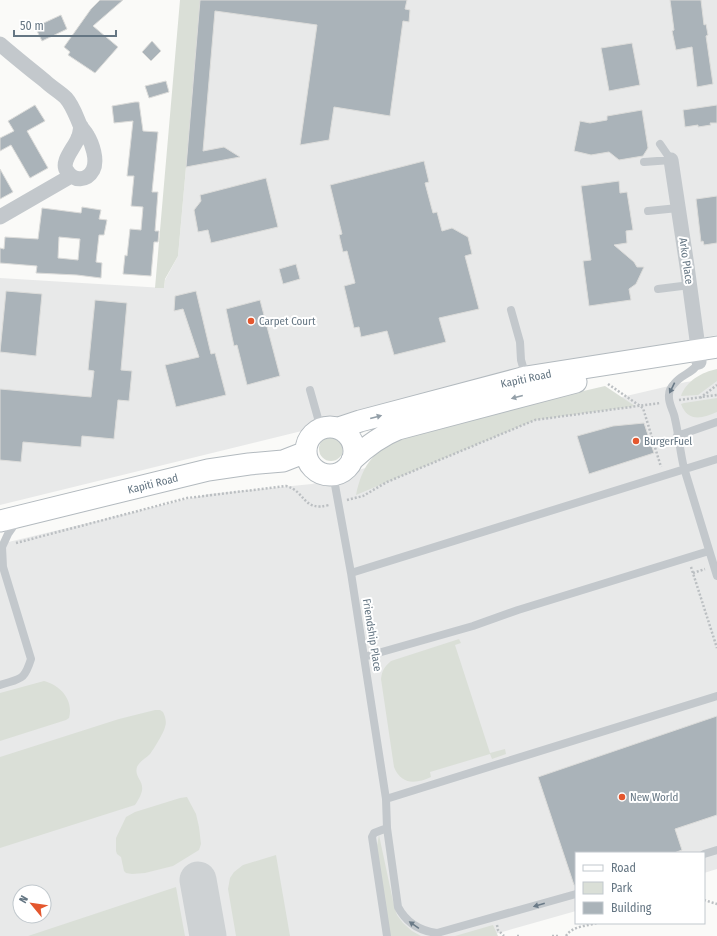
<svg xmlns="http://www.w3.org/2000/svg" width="717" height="936" font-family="'Fira Sans Condensed',sans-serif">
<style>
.built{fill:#e8e9e9;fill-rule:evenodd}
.green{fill:#dadfd7}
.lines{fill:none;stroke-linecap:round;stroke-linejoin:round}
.taxiway{stroke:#ced2d4;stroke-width:37}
.building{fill:#aab3b9;stroke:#dcdcda;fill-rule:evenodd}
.secondary-casing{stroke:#b3babf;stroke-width:23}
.path{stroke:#bbbfc2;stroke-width:2.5;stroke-dasharray:2 2;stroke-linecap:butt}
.lane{stroke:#c3c8cc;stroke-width:8}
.street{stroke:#c3c8cc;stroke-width:15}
.secondary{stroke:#fff;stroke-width:21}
.oneway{fill:#6a7a87}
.oneway2{fill:#939fa8}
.poi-dot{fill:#e4572e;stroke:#fff;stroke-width:1.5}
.labels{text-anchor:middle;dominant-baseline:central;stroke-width:4;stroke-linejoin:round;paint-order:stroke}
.street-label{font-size:11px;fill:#657683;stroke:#fff}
.poi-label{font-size:11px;fill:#657683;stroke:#fff;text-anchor:start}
</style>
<rect width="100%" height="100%" fill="#fafaf8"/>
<path class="built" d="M201 0H717V335L558 368 0 505V278L164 288 165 280 178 256Z
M717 378V869L704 873V853H576V911L488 936H0V544L209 494 312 484 528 419 686 382ZM20 892H44V916H20Z"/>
<path class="green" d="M180 0H201L178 256 165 279 164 288H155Z
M717 369V381L698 395 681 396C686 381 702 372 717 369Z
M605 386 635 406 535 420 356 495C362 467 371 454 396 440L562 396Z
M717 398V412C703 418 688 423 681 404L684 403Z
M319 449a12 12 0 1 1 24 0a12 12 0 1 1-24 0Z
M459 639 461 643 455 645 490 753 505 749 506 754 492 759 490 754 430 772 431 777C416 784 401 785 394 767L381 679C382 671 384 667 391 661Z
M44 681C60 685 74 700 69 718L66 720 0 741V693Z
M155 710H160L163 712C165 716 167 722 165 727 164 732 154 749 150 754 146 758 139 762 137 767 133 781 152 781 135 805L0 848V757L119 719Z
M187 797 196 814 199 827 201 844 199 850 173 866 145 873 132 874 126 873 124 871 121 857 117 854 116 851V838L126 817 135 812 180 798Z
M379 835 393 901 397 915 403 923 412 931 421 936H388L376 851Z
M276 855 290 936H236L228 889 230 878 234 872 243 865Z
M176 887 185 936H28Z
M493 925 498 936H455Z"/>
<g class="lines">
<path class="taxiway" d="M198 880 208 936"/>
</g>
<path class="building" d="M100 0H123L93 26 118 47 95 73 68 55 70 52 64 47 91 9Z
M200 0H407L405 9 410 10 409 22 403 21 390 116 334 107 329 140 300 145 317 25 215 11 203 151 224 147 240 157 186 167Z
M670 0H701L704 25 706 24 708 35 706 36 713 84 697 87 692 47 676 50 672 31 674 30Z
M61 15 67 29 42 41 35 27Z
M152 41 161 51 151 61 142 52Z
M632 43 640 85 609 91 601 48Z
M166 81 169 92 149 98 145 86Z
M135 102H139L143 131 158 132 152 192H158L155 231H159L158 242H154L151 276 123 274 125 255 127 256 130 229 141 230 143 207 131 206 134 176H127L133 121 114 123 112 106Z
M35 105 45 121 27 131 48 168 30 178 11 145 0 151V138L14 131 8 121Z
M717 105V123H710L711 125 698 127V125L685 127 683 110Z
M642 110 648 148 643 156 619 160 609 152 591 155 574 151 580 121 590 123 607 120V116Z
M424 161 429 182 425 183 433 213 437 212 442 231 452 228 468 237 472 254 465 256 479 309 439 318 446 342 394 355 387 331 361 337 359 327 354 328 344 286 355 283 347 251 343 252 339 235 342 234 330 185Z
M0 169 13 192 0 199Z
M266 178 278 227 211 243 208 230 198 232 194 210 201 201 200 195Z
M619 181 620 193 627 192 633 230 626 231 627 243 614 245 634 262 637 267H644L636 284 629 289 631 300 589 306 583 261 591 260 581 186Z
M717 196V243L704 245 703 241 701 242 696 199Z
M82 207 101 210 99 219 107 220 104 235H99L96 262 102 263 101 278 77 275 36 273 37 266 0 263V248L4 249 5 237 38 239 42 208 81 213ZM59 237 80 239 78 260 58 258Z
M296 264 300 279 283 284 279 269Z
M6 291 42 294 36 356 0 352Z
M196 291 211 354 215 353 226 395 176 407 165 365 199 357 183 309 174 311 175 296Z
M95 300 127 303 121 370 132 371 129 401 118 400 114 439 82 436 81 447 23 442 21 462 0 460V389L91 397 94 371 88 370Z
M260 300 280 376 247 385 237 345 234 346 226 309Z
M644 423 654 453 589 474 577 436 613 426Z
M717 716V815L675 829 682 850 674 853H576V885H574L538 777Z"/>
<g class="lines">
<g class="secondary-casing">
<path id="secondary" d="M306 451a24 24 0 1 1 48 0a24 24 0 1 1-48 0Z
M339 428 360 421 526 377 717 347
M352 460C366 447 380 436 398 429L576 382
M0 521 208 470 249 464 283 461 306 452"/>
</g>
<path class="path" d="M608 384 643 408 661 467
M700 398 717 385
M679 400 717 395
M347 500 363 496 387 482 535 420 660 403
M16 543 187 498 286 486C306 491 302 512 329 505
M691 567 717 648
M693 573 705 569
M704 900 717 904
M497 925 498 930 504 936
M517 936H519
M552 936H560
M566 936C572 926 587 926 597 923"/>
<path class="lane" d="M660 144 671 160
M644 162 671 160
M648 211 678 208
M658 289 690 285
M511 310 520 342 521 360 526 377
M699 362C694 373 681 374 674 384 671 387 669 391 669 395 668 404 674 411 675 419 679 436 680 452 684 468L717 576
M310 390 321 429
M677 436 717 422
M333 474 351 573 386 799 387 828 398 907C406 922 420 931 437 933L576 894
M351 573 717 459
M364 657 473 626 518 610 709 551
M0 685C21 678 24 681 31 659L3 567 2 547 8 534 17 521
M386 799 717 696
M704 854 717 850
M387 936 372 837 374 833 387 828"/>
<path class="street" d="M0 44C15 57 30 69 45 81 51 87 60 92 66 98 73 106 76 116 80 125 82 129 85 131 87 135 92 143 98 160 93 170 87 181 74 182 67 171 60 162 75 147 78 138 80 135 80 130 81 126
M671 160 687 266 697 340 699 362
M0 217 71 176"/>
<use href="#secondary" class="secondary"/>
</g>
<defs><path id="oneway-solid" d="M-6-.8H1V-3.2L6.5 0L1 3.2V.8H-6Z"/></defs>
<g class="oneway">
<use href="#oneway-solid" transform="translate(672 388) rotate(116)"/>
<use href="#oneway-solid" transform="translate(539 905) rotate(164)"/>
<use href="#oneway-solid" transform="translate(414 925) rotate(-145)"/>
</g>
<g class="oneway2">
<use href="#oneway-solid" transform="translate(517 397) rotate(165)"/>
<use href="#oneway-solid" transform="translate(376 417) rotate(-15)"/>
</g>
<g class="poi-dot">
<circle cx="251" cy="321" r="4"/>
<circle cx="636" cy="441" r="4"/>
<circle cx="622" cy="797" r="4"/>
</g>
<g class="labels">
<g class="street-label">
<text transform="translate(686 261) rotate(82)">Arko Place</text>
<text transform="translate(526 379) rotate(-12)">Kapiti Road</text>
<text transform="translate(153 484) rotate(-14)">Kapiti Road</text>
<text transform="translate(372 635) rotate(81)">Friendship Place</text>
</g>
<g class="poi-label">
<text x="259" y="321">Carpet Court</text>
<text x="644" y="441">BurgerFuel</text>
<text x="630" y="797">New World</text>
</g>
</g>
<rect x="575" y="852" width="130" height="72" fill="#ffffff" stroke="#c1c8cd"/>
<rect x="583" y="865" width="20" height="6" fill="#ffffff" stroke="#c1c8cd"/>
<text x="611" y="872" font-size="12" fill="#657683">Road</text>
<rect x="583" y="882" width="20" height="12" fill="#dadfd7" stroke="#c1c8cd"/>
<text x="611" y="892" font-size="12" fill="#657683">Park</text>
<rect x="583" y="902" width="20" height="12" fill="#aab3b9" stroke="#c1c8cd"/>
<text x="611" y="912" font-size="12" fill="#657683">Building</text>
<g transform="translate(32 904) rotate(299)"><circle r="19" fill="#ffffff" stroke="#c1c8cd"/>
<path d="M0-3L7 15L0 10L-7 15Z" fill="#e4572e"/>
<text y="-6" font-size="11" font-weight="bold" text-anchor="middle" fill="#657683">N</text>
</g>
<path d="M14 30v6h102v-6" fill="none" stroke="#657683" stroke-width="2"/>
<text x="20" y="30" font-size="12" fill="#657683" stroke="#ffffff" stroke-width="3" paint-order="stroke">50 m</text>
</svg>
